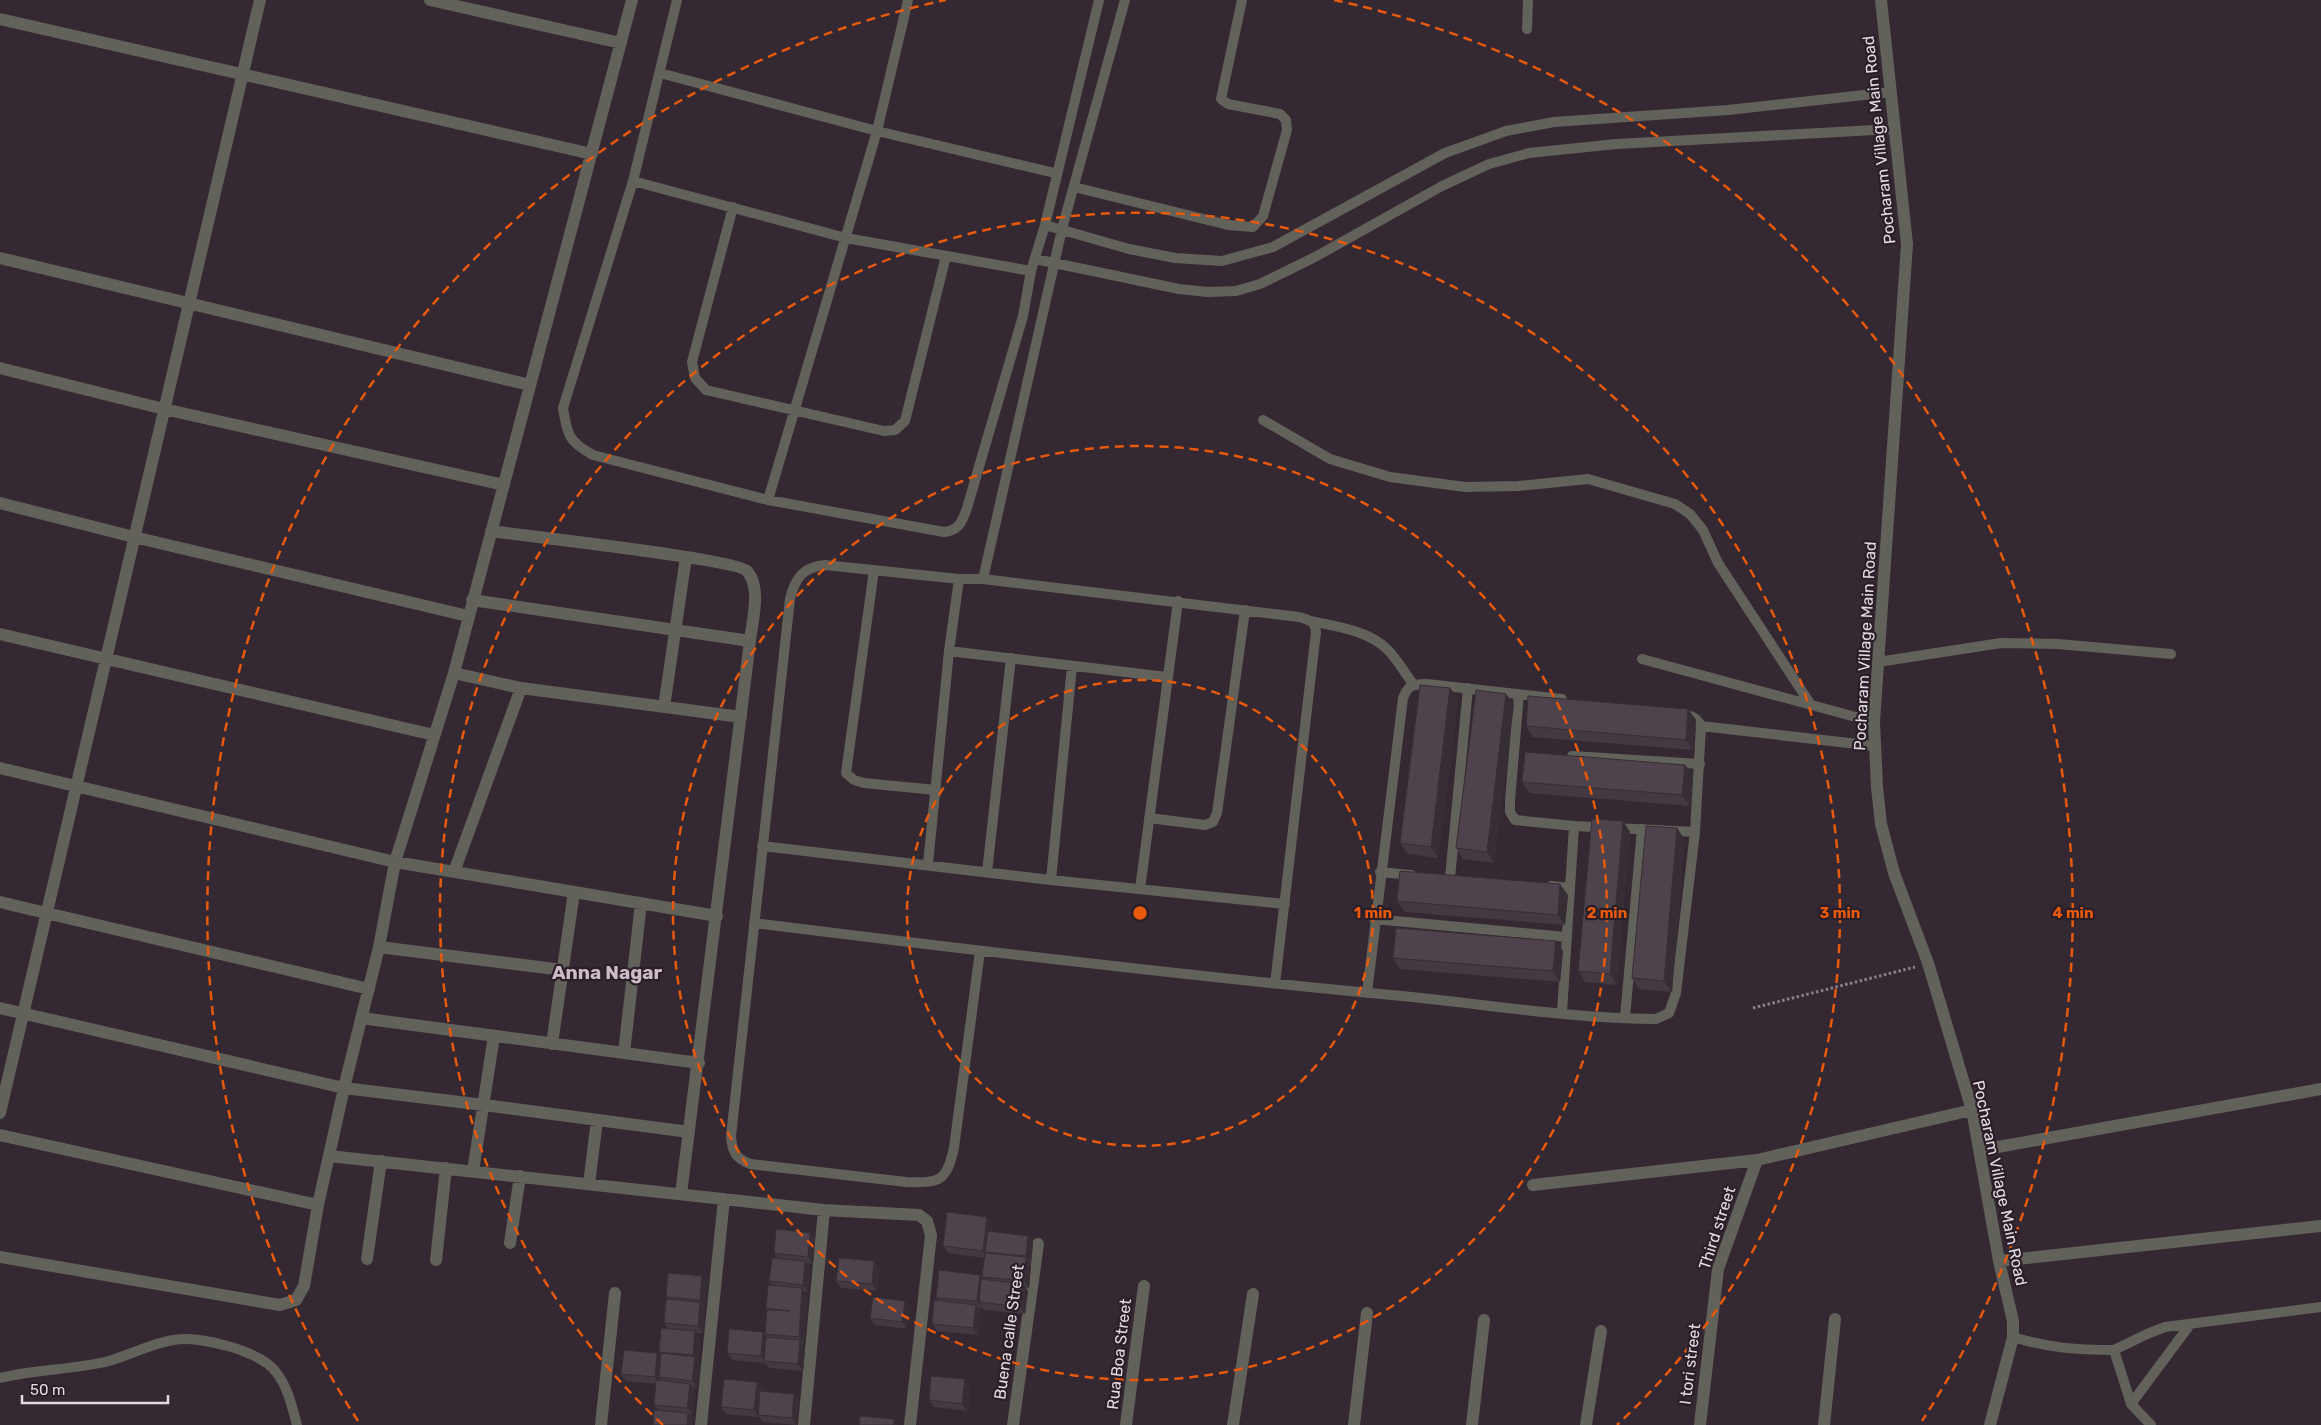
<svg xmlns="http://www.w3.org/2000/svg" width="2321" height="1425" font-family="Rubik,sans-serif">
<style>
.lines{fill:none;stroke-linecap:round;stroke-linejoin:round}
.path{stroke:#8a8088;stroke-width:3;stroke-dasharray:2.5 2.5;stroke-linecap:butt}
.lane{stroke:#62615a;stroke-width:10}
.street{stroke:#62615a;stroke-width:12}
.wall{fill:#433941}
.shaded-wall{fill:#372e35}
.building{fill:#4e424c;stroke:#372e35}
.ring{fill:none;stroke:#e8590c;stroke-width:2.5;stroke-dasharray:9 6}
.labels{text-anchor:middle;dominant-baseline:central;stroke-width:4.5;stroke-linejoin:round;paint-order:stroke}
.street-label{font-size:16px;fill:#e3dbe1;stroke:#2a1f28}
.quarter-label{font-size:19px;font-weight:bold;fill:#cbbcc8;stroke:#2a1f28}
.centre{fill:#e8590c;stroke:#2a1f28;stroke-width:2.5}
.ring-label{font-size:15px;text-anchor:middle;font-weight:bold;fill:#e8590c;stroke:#2a1f28;stroke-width:4.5;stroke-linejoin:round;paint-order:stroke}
</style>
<rect width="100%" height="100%" fill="#342932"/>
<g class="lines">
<path class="path" d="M1753 1008 1915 967"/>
<path class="lane" d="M677 0 633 181 563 408C567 435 569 442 593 455L768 500 944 532C960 530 962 521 967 508L1023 316 1031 271 1045 225 1099 0
M1527 29 1528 0
M660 73 877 131 1055 173
M633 181 846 238 1031 271
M1074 187 1228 225 1253 227 1263 216 1287 130 1286 120 1280 114 1228 104 1221 99 1242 0
M733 207 692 362 695 378 706 390 884 431 895 430 905 421 946 256
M1045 225 1129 249 1175 258 1222 261 1273 247 1445 153 1506 131 1554 122 1728 110 1891 92
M1035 259 1179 289 1208 292 1236 291 1260 284 1315 257 1442 186 1489 164 1529 153 1616 144 1893 129
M1263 420 1330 459 1390 477 1465 487 1518 486 1588 479 1675 504 1690 514 1703 530 1718 563 1811 705
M768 500 877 131 908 0
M874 570 846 773 854 780 864 783 936 790
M983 579 1062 229 1125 0
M1311 621C1337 627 1367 630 1387 649 1397 659 1405 673 1413 684
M949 651 1167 677
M1642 659 1874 722
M1878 662 2001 643 2058 644 2171 654
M1519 694 1510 800V812L1515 820 1574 826 1695 832
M1701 726 1875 746
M1572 756 1700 764
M1149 818 1205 825 1213 822 1217 813 1245 610
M762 846 1051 880 1285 904
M928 864 949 651 959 579
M987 872 1011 658
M1380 872 1411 875
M1450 878 1468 688
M1051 880 1072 666
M1551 886 1570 888
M1140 889 1178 601
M1374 919 1566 937
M754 923C970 950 1185 976 1402 996 1486 1004 1572 1019 1656 1019L1669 1013 1676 993 1695 832 1701 726C1696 717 1692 716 1683 715
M980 951 954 1148C946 1182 940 1183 906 1182L750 1164C735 1158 732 1151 731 1136L790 599C795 578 803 567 825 565L959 579H983L1299 617C1309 620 1315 621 1316 632L1275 984
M1367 993 1403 698C1408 685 1413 684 1427 684L1562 699
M1562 1012 1574 826
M1625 1017 1642 829
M2013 1337C2048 1348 2077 1350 2114 1350
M0 1378C36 1369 73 1370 109 1361 130 1355 152 1343 174 1340 200 1335 260 1351 276 1372 288 1387 292 1407 297 1425
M2131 1404 2189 1326
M2151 1425 2131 1404 2114 1350 2147 1334 2165 1327 2321 1307"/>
<path class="street" d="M430 0 621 43
M1881 0 1907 244 1874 722 1877 787 1881 824 1894 873 1928 963 1972 1110 1999 1261 2013 1321V1337L1990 1425
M0 19 592 154
M0 258 530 385
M0 368 164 409 504 485
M0 503 134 537 468 616
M491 531C523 536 737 559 747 571 762 588 752 621 750 641L681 1194
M472 600 750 641
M0 634 434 735
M454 673 521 688 741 717
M664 707 686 557
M0 768 395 862 717 916
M454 872 521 688
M0 902 369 989
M379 947 563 970
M0 1008 344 1088 484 1105 689 1132
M361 1018 699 1063
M552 1044 574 892
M624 1053 641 903
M0 1113 260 0
M0 1135 318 1205
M1981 1150 2321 1089
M329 1156 824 1210 919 1215 927 1221 931 1235 910 1425
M473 1171 494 1036
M589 1184 597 1120
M1533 1185 1757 1160 1972 1110
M510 1243 520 1176
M0 1257 280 1305 296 1300 304 1286 318 1205 344 1088 379 947 395 862 454 673 632 0
M367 1259 381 1161
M436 1260 446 1168
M1999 1261 2321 1226
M601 1425 615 1293
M701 1425 724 1199
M804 1425 824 1210
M1013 1425 1038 1244
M1126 1425 1144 1286
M1233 1425 1253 1294
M1354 1425 1367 1313
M1472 1425 1484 1320
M1586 1425 1601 1331
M1700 1425 1718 1269 1757 1160
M1824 1425 1835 1319"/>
</g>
<path class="wall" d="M1450 688 1458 699 1438 858 1408 854 1400 843Z
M1514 704 1494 863 1463 859 1456 848Z
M1688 709 1696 720 1693 750 1533 737 1526 726Z
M1685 765 1693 775 1690 806 1530 793 1522 782Z
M1623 821 1630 832 1617 985 1585 982 1578 971Z
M1677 828 1684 839 1672 992 1639 989 1632 978Z
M1568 895 1565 925 1405 912 1397 901Z
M1556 941 1563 951 1560 982 1400 969 1393 958Z
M987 1217 992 1224 991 1232 1028 1236 1033 1243 1031 1264H1030L1031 1265 1029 1288H1026L1028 1291 1025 1314 984 1310 982 1307V1308H978L981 1312 978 1335 937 1331 932 1324 938 1301 936 1298 984 1280 982 1277 984 1258 948 1253 943 1246Z
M810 1233 815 1240 813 1264 807 1263 810 1268 808 1292H805L807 1295 804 1344H802L805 1348 803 1371 769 1368 765 1363 732 1360 727 1353 763 1332 768 1337 765 1334 767 1310 766 1308 772 1285 769 1281 777 1258 774 1253Z
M874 1261 879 1268 877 1291 841 1288 836 1281Z
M707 1283 705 1307H703L705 1309 703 1333H696L700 1339 698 1361 700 1364 697 1388 693 1387 695 1391 693 1415H690L693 1420 658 1410 654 1405 656 1384 626 1381 621 1374 661 1358V1355L659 1352 668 1329 664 1323 668 1299 666 1297Z
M910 1308 907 1329 875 1325 870 1318Z
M757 1382 762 1389V1391L794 1394 799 1401 797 1425 763 1422 759 1417 726 1414 721 1407Z
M970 1387 968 1411 934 1407 929 1400Z"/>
<path class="shaded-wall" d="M1450 688 1458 699 1438 858 1431 847Z
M1506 694 1514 704 1494 863 1487 852Z
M1688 709 1696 720 1693 750 1686 740Z
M1685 765 1693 775 1690 806 1682 795Z
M1623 821 1630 832 1617 985 1610 974Z
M1677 828 1684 839 1672 992 1664 981Z
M1560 884 1568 895 1565 925 1558 915Z
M1556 941 1563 951 1560 982 1553 971Z
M987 1217 992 1224 989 1252H985L988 1256V1258L983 1251Z
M810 1233 815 1240 813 1264 808 1257Z
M1028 1236 1033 1243 1031 1264 1026 1256Z
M1026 1257 1031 1265 1029 1288 1024 1281Z
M805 1261 810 1268 808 1292 803 1285Z
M874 1261 879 1268 877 1291 872 1284Z
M980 1275 985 1282 979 1302 982 1307V1308L977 1301Z
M702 1276 707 1283 705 1307 700 1300Z
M1023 1284 1028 1291 1025 1314 1020 1307Z
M802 1288 807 1295 804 1344 799 1337Z
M905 1301 910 1308 907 1329 902 1322Z
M700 1302 705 1309 703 1333 698 1326Z
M976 1305 981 1312 978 1335 973 1328Z
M695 1331 700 1339 698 1361 700 1364 697 1388 692 1381 695 1358 693 1355Z
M763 1332 768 1339 765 1361 761 1356Z
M800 1340 805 1348 803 1371 798 1364Z
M657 1353 662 1361 659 1377 661 1380 660 1384 655 1377Z
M965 1379 970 1387 968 1411 962 1404Z
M757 1382 762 1389 760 1415H758L759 1417 754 1410Z
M690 1384 695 1391 693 1415 687 1408Z
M794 1394 799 1401 797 1425 792 1418Z
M688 1413 693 1420V1425H687Z
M894 1419 898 1425H893Z"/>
<path class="building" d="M1420 685 1450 688 1431 847 1400 843Z
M1476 690 1506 694 1487 852 1456 848Z
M1528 696 1688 709 1686 740 1526 726Z
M1525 752 1685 765 1682 795 1522 782Z
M1592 819 1623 821 1610 974 1578 971Z
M1646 826 1677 828 1664 981 1632 978Z
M1400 871 1560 884 1558 915 1397 901Z
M1396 928 1556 941 1553 971 1393 958Z
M947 1212 987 1217 983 1251 943 1246Z
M776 1229 810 1233 808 1257 774 1253Z
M988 1231 1028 1236 1026 1256 985 1252Z
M985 1253 1026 1257 1024 1281 982 1277Z
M772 1258 805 1261 803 1285 769 1281Z
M839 1258 874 1261 872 1284 836 1281Z
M939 1270 980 1275 977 1301 936 1298Z
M668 1273 702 1276 700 1300 666 1297Z
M981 1279 1023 1284 1020 1307 979 1302Z
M768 1285 802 1288 799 1337 765 1334 767 1310 790 1311 766 1308Z
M873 1297 905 1301 902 1322 870 1318Z
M666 1299 700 1302 698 1326 664 1323Z
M934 1300 976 1305 973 1328 932 1324Z
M661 1328 695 1331 693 1355 659 1352Z
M729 1329 763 1332 761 1356 727 1353Z
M766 1337 800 1340 798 1364 764 1361Z
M624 1350 657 1353 655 1377 621 1374Z
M661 1353 695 1357 692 1381 659 1377Z
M931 1376 965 1379 962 1404 929 1400Z
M724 1379 757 1382 754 1410 721 1407Z
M656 1380 690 1384 687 1408 654 1405Z
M760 1391 794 1394 792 1418 758 1415Z
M654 1410 688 1413 687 1425H653Z
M860 1416 894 1419 893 1425H859Z"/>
<g class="ring">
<circle cx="1140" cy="913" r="233"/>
<circle cx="1140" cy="913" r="467"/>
<path d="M663 1425A700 700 0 1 1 1617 1425"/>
<path d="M358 1421A933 933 0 0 1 946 0M1334 0A933 933 0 0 1 1922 1421"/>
</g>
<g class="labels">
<g class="street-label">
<text transform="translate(1879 140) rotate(-96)">Pocharam Village Main Road</text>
<text transform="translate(1865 646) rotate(-87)">Pocharam Village Main Road</text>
<text transform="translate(2000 1183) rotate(78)">Pocharam Village Main Road</text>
<text transform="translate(1717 1228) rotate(-72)">Third street</text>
<text transform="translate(1009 1332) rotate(-82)">Buena calle Street</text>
<text transform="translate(1119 1354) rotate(-83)">Rua Boa Street</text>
<text transform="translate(1690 1364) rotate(-83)">I tori street</text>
</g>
<g class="quarter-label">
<text x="607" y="972">Anna Nagar</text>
</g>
</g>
<circle cx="1140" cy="913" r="8" class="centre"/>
<g class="ring-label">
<text x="1373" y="918">1 min</text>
<text x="1607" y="918">2 min</text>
<text x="1840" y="918">3 min</text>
<text x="2073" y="918">4 min</text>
</g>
<path d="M22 1395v8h146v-8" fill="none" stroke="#e3dbe1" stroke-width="2.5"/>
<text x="30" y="1395" font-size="15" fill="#e3dbe1" stroke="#2a1f28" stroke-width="4" paint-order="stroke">50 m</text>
</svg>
